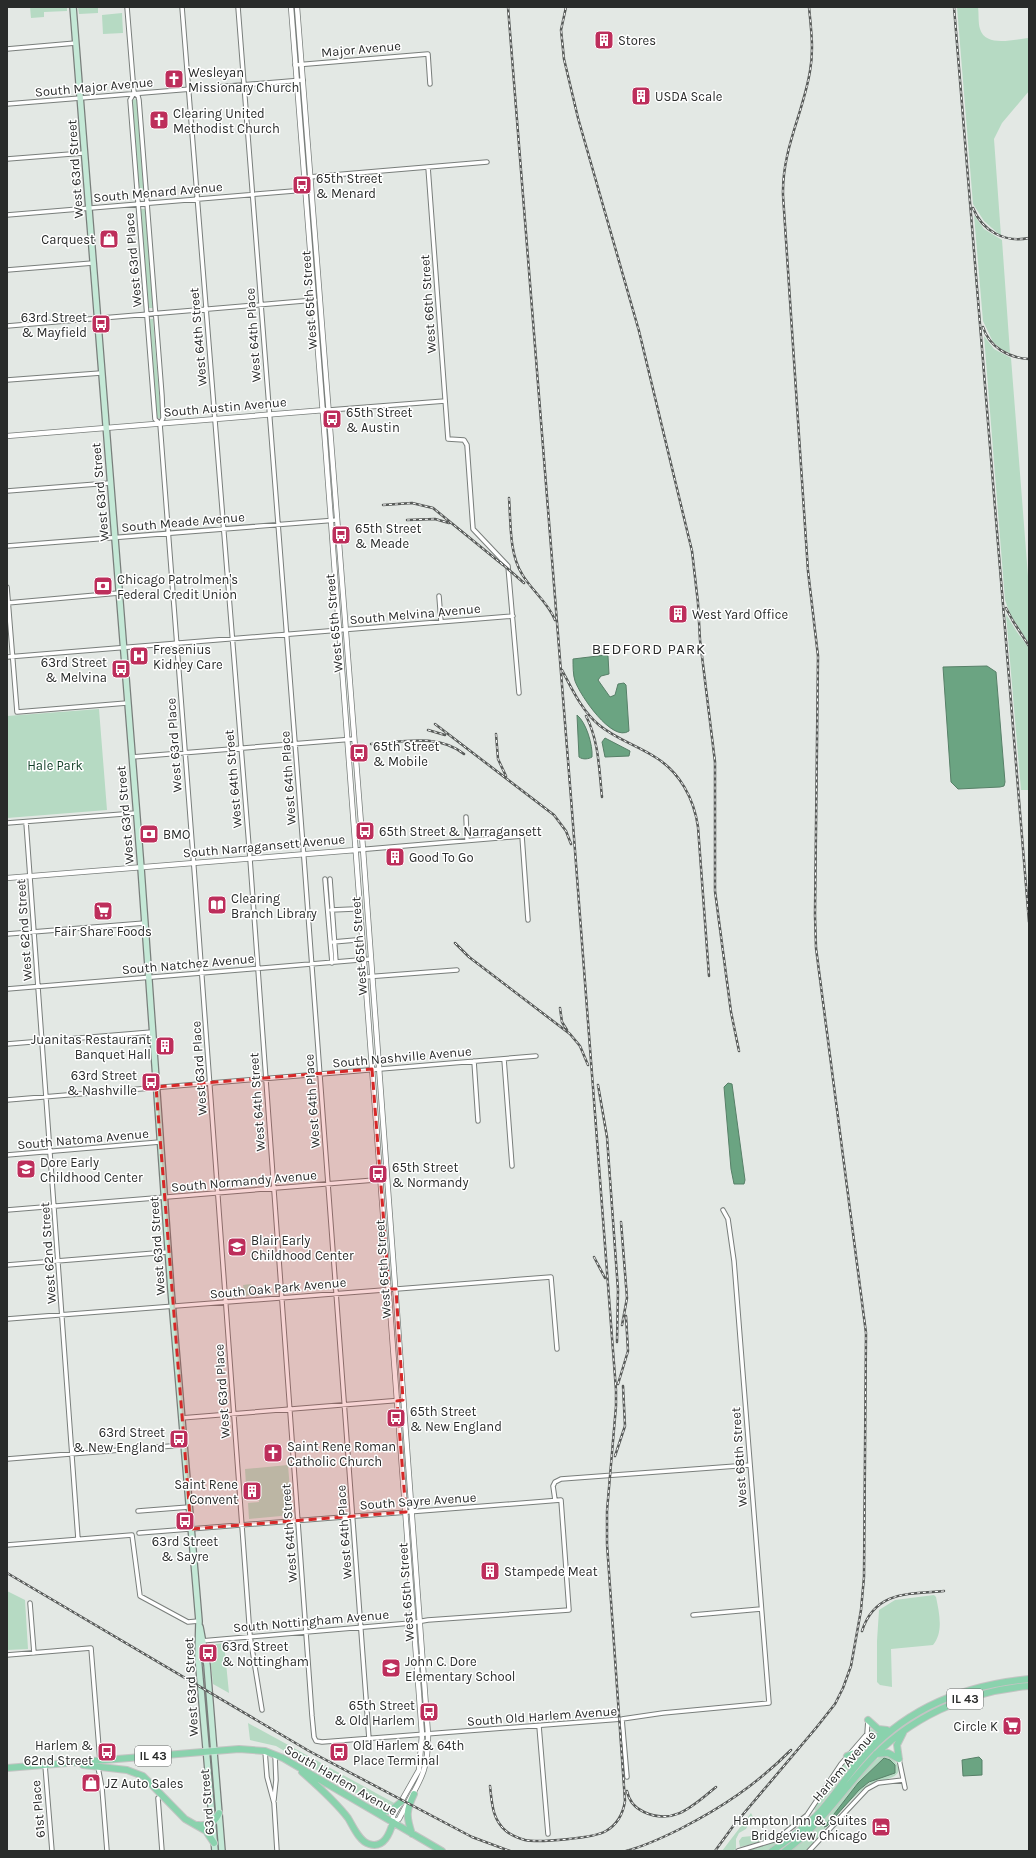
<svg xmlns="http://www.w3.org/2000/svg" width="1036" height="1858" font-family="Karla,sans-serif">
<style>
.green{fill:#b6dac3;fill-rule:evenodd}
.water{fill:#6ba482;stroke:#578068}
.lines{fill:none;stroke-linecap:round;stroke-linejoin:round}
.minor-casing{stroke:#797e7b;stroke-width:5.5}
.tertiary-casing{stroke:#797e7b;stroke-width:6}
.secondary-casing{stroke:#797e7b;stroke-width:8}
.primary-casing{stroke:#c3c4c3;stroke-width:8}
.minor{stroke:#fff;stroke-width:3.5}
.tertiary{stroke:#fff;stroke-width:4.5}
.secondary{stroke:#c4e8d6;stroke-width:5.5}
.primary{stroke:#8ad2ad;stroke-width:6}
.rail-casing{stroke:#575a58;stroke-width:2.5}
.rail{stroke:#fff;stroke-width:1;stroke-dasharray:3;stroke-linecap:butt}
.marked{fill:#d62828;fill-opacity:0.2;stroke:#d62828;stroke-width:3;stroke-dasharray:8 5;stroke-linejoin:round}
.labels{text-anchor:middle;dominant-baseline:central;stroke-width:3;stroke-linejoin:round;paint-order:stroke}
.shield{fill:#fff;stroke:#696b6a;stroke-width:1}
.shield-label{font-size:12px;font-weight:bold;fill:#292b2a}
.poi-label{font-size:13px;fill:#292b2a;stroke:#fff;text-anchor:start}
.street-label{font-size:13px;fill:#292b2a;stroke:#fff}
.park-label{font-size:13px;fill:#0e3c24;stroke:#fff}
.quarter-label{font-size:15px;letter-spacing:1px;fill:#292b2a;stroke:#fff}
</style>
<rect width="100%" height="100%" fill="#e3e8e4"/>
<path class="green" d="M30 7H67V11L44 12V17L31 18Z
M78 7H98V13L79 14Z
M957 7H978C979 14 978 23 980 29 986 48 1014 39 1029 38V91L1002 123 994 139 1001 236 984 221 973 204Z
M122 13 123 33 103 34 102 15Z
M137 99 144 198H139L131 100Z
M140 209H145L153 308H148Z
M974 215 984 229 1002 240 1010 353 1001 349 993 342 983 321Z
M149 319H153L161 418H157Z
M984 336 994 349 1011 358 1029 589V644L1010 614 1005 600Z
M1006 614 1017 632 1029 648V790H1021Z
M99 709 107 810 7 818V716Z
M251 1284 252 1295 245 1296 243 1285Z
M288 1465 292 1515 249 1519 248 1503 259 1502 258 1485H246L245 1469Z
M7 1591 25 1600 28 1649 7 1650Z
M934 1595 936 1597C939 1612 944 1632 933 1645L891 1649 892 1687 880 1685 877 1682V1641L879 1610 895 1600Z
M224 1643 229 1693 213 1684 209 1645Z
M921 1715 895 1734 868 1759 817 1820 786 1848 781 1851H778L788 1843C809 1821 899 1716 921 1715Z
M248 1723 396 1804 392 1808 383 1809 276 1746 250 1740Z
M871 1729 878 1732V1734L861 1747Z
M882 1756C891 1756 896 1761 899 1769 898 1781 876 1779 866 1787 844 1804 825 1830 806 1851H789C804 1838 819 1826 832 1811 843 1798 869 1761 882 1756ZM884 1758 890 1760 895 1765 859 1790 827 1826 824 1827 858 1783Z
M845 1764 848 1765 849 1768 816 1811 814 1809C822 1798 834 1771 845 1764Z
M751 1813 753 1817 746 1829 739 1833 736 1839V1849L732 1851H722Z
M780 1833 775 1838 740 1847 739 1841 742 1837Z
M782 1840 767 1851H746Z"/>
<path class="water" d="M606 655 608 656 609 674 601 676 598 680 610 697 615 695 618 684 624 683 626 685 629 731C612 743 580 695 575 681 573 675 573 666 573 659Z
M987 666 996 672 1005 782 1004 786 1000 787 958 789 951 782 943 667Z
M577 715C586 722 593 745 592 757 589 759 583 760 579 757Z
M605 738 630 751 629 756 605 757 602 742Z
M728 1083 732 1084 745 1180 744 1184H734L731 1169 724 1087Z
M979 1757 982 1760V1775L963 1776 962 1760Z
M884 1758 890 1760 895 1765V1773L869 1782 859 1790 827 1826 824 1827 858 1783Z"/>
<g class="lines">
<g class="minor-casing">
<path id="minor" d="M127 7 134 93 138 96 139 100 162 396 163 418 160 424 194 868 250 1636 262 1710
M182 7 250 859 312 1716 314 1737 316 1741 322 1742 622 1719 663 1713 769 1703 734 1261 728 1219 723 1210
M238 7 304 859 369 1739
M7 49 76 43
M295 65 428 54 430 84
M134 93 130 100 155 419 160 424
M7 104 303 80
M7 159 84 153
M428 167 448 439 464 440 467 445 473 529 508 566 519 693
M309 177 487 162
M7 215 306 190
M7 270 93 263
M7 326 315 300
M7 380 101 373
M329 410 445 401
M7 491 110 483
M7 546 337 520
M7 587 17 712 127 703
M439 596 441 622
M7 603 119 593
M7 657 513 616
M132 757 354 739
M466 817 467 840
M26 822 78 1539
M7 823 136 813
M356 850 522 836 528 920
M325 879 332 963
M330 879 336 962
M331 910 354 909
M7 934 145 923
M333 942 356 940
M365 977 457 970
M7 989 371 959
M7 1044 152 1032
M504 1059 512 1166
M474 1061 478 1121
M7 1100 536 1056
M7 1155 160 1142
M7 1210 387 1179
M7 1265 168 1252
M7 1319 551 1277 557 1349
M181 1418 403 1400
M7 1459 184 1445
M555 1500 553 1486 555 1482 561 1479 750 1465
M138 1511 189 1507
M139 1533 561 1500 569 1610 428 1620 411 1623 201 1641
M7 1545 132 1535 140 1596 188 1622 199 1621
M30 1603 34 1653
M693 1615 761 1609
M7 1655 91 1648 100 1761
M622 1719 627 1777
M539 1726 548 1834
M265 1751 267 1777 274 1803 277 1851
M899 1759 905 1788
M45 1765 52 1851
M98 1767 102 1788 107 1851
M158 1798 162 1851
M274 1800 276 1780 275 1755
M738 1851 777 1839 807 1815 841 1764 867 1734 868 1720
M809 1851 867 1789 878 1783 903 1780"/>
</g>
<g class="tertiary-casing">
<path id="tertiary" d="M291 7 323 415 422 1735 419 1770 393 1816V1822L399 1819C416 1785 429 1776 428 1734L363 849 297 7
M7 436 325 410
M7 878 356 850"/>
</g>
<g class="secondary-casing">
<path id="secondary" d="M73 7 141 868 171 1290 199 1621 198 1656 215 1851
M200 1627 207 1665 222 1851"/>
</g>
<g class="primary-casing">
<path id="primary" d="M868 1720 878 1729 887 1730
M876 1754 888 1753 899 1759
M899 1759 897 1745 903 1733
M83 1765 127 1770 143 1776 185 1819 206 1831 214 1843
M7 1768 239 1749 265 1751 283 1758 442 1851
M853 1769 852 1761 847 1756 857 1752 882 1733
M302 1772C318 1786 335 1801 348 1818 353 1826 359 1841 369 1844 384 1849 390 1833 393 1822
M376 1812 390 1811 401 1802
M198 1825C208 1826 215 1823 219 1813
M412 1834C406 1816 406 1811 414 1794
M772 1851C787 1841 802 1829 815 1817 832 1800 845 1778 861 1760 904 1709 964 1685 1029 1679
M785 1851C818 1827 839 1795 866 1765 907 1718 967 1691 1029 1686"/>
</g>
<use href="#minor" class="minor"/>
<use href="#tertiary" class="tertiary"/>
<use href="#secondary" class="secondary"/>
<use href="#primary" class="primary"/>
<g class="rail-casing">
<path id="rail" d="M566 7 561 30 564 59 578 118 639 331 692 551 698 603 700 640 715 762V891L731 1012 739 1051
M954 7 1029 922
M973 208C982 231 1005 243 1029 238
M983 327C989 347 1009 358 1029 359
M509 498C511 523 509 553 522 574 531 590 548 602 555 620
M383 505 412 503 433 508 503 565
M407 520 435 519 449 523
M500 562 524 583
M1006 608 1013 621 1029 646
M562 670C572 689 582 711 599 725 616 739 636 745 655 757 680 772 694 799 698 827L709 976
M586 716C599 741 599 769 602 797
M435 724 554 815 566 831 571 844
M428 730 445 735
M496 734 498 759 506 776
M371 744C403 742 437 733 464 754
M455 943 469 957 570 1034 580 1046 588 1065
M560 1008 562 1022 567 1030
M598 1085 607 1137 618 1290 617 1342
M621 1222 627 1298 622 1325
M594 1257 605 1278
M618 1384 628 1351 626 1316
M615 1456 625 1426 623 1386
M7 1573 309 1751 472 1837 510 1851
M862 1631C875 1591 908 1594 944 1591
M490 1786C492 1803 492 1819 506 1831 511 1835 518 1838 525 1840 539 1843 595 1838 606 1831 618 1824 623 1814 625 1801L607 1544V1511L616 1406V1390L571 798 508 7
M627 1791C629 1801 635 1808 644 1812 674 1826 694 1805 716 1787
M626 1851C645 1846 662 1838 680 1829 723 1807 757 1784 791 1750
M715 1851 734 1825 816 1728 835 1704 843 1688 851 1666 861 1610 864 1577 866 1333 816 948 815 915 818 656 808 571 783 195C782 149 803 114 810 71 814 50 811 28 809 7"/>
</g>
<use href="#rail" class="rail"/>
</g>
<path class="marked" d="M372 1069 389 1289H396L403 1400 397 1401 406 1512 191 1529 156 1087Z"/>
<defs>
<g id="building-square" transform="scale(1)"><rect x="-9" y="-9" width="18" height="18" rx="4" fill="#bd2e5b" stroke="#fff"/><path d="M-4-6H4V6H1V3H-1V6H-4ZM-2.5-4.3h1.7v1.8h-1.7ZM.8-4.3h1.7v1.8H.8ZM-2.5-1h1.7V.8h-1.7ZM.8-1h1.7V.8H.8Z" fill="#fff"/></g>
<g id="church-square" transform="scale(1)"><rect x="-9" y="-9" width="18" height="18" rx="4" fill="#bd2e5b" stroke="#fff"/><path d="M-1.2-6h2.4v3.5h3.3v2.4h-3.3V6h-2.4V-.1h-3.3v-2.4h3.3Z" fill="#fff"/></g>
<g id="bus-square" transform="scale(1)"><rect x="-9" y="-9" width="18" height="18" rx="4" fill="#bd2e5b" stroke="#fff"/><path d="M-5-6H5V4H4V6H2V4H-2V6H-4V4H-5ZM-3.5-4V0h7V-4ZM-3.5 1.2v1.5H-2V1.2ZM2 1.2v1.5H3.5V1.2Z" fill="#fff"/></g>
<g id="shop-square" transform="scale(1)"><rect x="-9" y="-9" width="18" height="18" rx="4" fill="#bd2e5b" stroke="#fff"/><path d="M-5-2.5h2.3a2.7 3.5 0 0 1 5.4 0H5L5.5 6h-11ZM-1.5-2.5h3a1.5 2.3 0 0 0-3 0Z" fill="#fff"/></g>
<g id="bank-square" transform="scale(1)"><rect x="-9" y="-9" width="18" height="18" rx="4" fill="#bd2e5b" stroke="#fff"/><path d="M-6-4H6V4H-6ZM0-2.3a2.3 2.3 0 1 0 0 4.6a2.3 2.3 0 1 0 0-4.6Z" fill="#fff"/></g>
<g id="hospital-square" transform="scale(1)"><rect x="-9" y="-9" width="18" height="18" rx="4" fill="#bd2e5b" stroke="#fff"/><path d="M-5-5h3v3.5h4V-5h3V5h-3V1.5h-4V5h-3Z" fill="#fff"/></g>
<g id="library-square" transform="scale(1)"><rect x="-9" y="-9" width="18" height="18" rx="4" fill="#bd2e5b" stroke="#fff"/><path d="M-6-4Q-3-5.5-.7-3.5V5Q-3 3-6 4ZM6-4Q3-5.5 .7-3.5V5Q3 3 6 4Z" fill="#fff"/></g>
<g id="supermarket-square" transform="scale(1)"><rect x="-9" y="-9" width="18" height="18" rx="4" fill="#bd2e5b" stroke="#fff"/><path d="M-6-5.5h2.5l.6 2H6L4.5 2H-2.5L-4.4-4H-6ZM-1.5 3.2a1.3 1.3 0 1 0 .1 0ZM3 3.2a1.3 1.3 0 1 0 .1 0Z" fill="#fff"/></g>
<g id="school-square" transform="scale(1)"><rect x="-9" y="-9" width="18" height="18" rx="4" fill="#bd2e5b" stroke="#fff"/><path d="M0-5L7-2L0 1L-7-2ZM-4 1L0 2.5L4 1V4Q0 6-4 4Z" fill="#fff"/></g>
<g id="hotel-square" transform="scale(1)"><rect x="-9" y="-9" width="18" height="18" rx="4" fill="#bd2e5b" stroke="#fff"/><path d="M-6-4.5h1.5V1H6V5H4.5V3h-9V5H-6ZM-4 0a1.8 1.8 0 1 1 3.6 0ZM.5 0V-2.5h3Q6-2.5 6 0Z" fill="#fff"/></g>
</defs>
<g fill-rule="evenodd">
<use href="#building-square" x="604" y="40"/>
<use href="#church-square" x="174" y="79"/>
<use href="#building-square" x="641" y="96"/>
<use href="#church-square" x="159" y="120"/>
<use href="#bus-square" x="302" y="185"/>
<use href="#shop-square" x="109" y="239"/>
<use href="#bus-square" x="101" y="324"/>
<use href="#bus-square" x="332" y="419"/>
<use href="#bus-square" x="341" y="535"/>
<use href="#bank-square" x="103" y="586"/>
<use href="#building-square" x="678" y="614"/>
<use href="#hospital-square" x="139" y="656"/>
<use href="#bus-square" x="121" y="669"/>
<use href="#bus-square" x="359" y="753"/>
<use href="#bus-square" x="365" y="831"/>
<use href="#bank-square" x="149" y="834"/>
<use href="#building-square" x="395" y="857"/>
<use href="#library-square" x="217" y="905"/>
<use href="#supermarket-square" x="103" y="911"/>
<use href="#building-square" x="165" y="1046"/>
<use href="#bus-square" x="151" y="1082"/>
<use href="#school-square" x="26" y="1169"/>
<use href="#bus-square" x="378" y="1174"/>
<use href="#school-square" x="237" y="1247"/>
<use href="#bus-square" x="396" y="1418"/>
<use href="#bus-square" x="179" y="1439"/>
<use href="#church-square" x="273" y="1453"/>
<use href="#building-square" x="252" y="1491"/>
<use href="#bus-square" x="185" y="1521"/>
<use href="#building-square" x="490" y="1571"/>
<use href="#bus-square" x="208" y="1653"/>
<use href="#school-square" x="391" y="1668"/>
<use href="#bus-square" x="429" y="1712"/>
<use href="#supermarket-square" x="1012" y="1726"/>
<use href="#bus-square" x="107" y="1752"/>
<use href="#bus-square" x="339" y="1752"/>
<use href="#shop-square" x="91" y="1783"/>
<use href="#hotel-square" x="881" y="1827"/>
</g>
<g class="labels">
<g class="shield">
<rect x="947" y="1689" width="36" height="20" rx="3"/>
<rect x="135" y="1746" width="36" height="20" rx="3"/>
</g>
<g class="shield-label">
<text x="965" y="1699">IL 43</text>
<text x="153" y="1756">IL 43</text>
</g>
<g class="poi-label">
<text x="618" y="40">Stores</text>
<text x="188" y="72">Wesleyan<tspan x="188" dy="15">Missionary Church</tspan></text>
<text x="655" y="96">USDA Scale</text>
<text x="173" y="113">Clearing United<tspan x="173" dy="15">Methodist Church</tspan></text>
<text x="316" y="178">65th Street<tspan x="316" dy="15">&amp; Menard</tspan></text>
<text x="95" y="239" text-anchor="end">Carquest</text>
<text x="87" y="317" text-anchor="end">63rd Street<tspan x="87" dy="15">&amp; Mayfield</tspan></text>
<text x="346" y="412">65th Street<tspan x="346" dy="15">&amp; Austin</tspan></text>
<text x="355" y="528">65th Street<tspan x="355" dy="15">&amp; Meade</tspan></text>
<text x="117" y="579">Chicago Patrolmen's<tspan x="117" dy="15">Federal Credit Union</tspan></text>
<text x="692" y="614">West Yard Office</text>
<text x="153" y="649">Fresenius<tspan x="153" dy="15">Kidney Care</tspan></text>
<text x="107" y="662" text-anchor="end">63rd Street<tspan x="107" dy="15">&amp; Melvina</tspan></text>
<text x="373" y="746">65th Street<tspan x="373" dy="15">&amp; Mobile</tspan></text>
<text x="379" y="831">65th Street &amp; Narragansett</text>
<text x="163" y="834">BMO</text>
<text x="409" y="857">Good To Go</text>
<text x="231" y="898">Clearing<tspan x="231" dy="15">Branch Library</tspan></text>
<text x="103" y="931" text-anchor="middle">Fair Share Foods</text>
<text x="151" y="1039" text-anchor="end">Juanitas Restaurant<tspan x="151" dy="15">Banquet Hall</tspan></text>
<text x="137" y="1075" text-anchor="end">63rd Street<tspan x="137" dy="15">&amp; Nashville</tspan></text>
<text x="40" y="1162">Dore Early<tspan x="40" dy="15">Childhood Center</tspan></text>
<text x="392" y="1167">65th Street<tspan x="392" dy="15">&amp; Normandy</tspan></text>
<text x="251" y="1240">Blair Early<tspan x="251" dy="15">Childhood Center</tspan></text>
<text x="410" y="1411">65th Street<tspan x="410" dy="15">&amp; New England</tspan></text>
<text x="165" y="1432" text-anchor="end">63rd Street<tspan x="165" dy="15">&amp; New England</tspan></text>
<text x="287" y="1446">Saint Rene Roman<tspan x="287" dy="15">Catholic Church</tspan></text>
<text x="238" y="1484" text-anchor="end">Saint Rene<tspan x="238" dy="15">Convent</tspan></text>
<text x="185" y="1541" text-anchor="middle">63rd Street<tspan x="185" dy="15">&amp; Sayre</tspan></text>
<text x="504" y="1571">Stampede Meat</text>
<text x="222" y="1646">63rd Street<tspan x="222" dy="15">&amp; Nottingham</tspan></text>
<text x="405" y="1661">John C. Dore<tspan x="405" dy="15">Elementary School</tspan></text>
<text x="415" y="1705" text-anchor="end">65th Street<tspan x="415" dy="15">&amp; Old Harlem</tspan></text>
<text x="998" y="1726" text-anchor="end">Circle K</text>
<text x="93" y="1745" text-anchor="end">Harlem &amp;<tspan x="93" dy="15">62nd Street</tspan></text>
<text x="353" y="1745">Old Harlem &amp; 64th<tspan x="353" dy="15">Place Terminal</tspan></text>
<text x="105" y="1783">JZ Auto Sales</text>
<text x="867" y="1820" text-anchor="end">Hampton Inn &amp; Suites<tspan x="867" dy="15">Bridgeview Chicago</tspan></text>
</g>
<g class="street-label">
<text transform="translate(361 49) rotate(-5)">Major Avenue</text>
<text transform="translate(94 87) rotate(-5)">South Major Avenue</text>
<text transform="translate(75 169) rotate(-94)">West 63rd Street</text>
<text transform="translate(158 192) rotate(-5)">South Menard Avenue</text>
<text transform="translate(133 260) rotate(-95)">West 63rd Place</text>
<text transform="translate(309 300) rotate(-94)">West 65th Street</text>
<text transform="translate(428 304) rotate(-94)">West 66th Street</text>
<text transform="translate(253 335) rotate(-94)">West 64th Place</text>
<text transform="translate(198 337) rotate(-95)">West 64th Street</text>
<text transform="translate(225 407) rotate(-5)">South Austin Avenue</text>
<text transform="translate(100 492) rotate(-95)">West 63rd Street</text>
<text transform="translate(183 522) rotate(-5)">South Meade Avenue</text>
<text transform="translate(415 614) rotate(-5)">South Melvina Avenue</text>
<text transform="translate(334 623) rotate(-95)">West 65th Street</text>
<text transform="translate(174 745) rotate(-94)">West 63rd Place</text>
<text transform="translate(288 778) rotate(-94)">West 64th Place</text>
<text transform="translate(233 779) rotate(-95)">West 64th Street</text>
<text transform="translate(125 815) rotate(-95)">West 63rd Street</text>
<text transform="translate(264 846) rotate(-5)">South Narragansett Avenue</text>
<text transform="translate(24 930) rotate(-94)">West 62nd Street</text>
<text transform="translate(359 946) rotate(-94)">West 65th Street</text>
<text transform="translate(188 964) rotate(-5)">South Natchez Avenue</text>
<text transform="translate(402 1057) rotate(-5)">South Nashville Avenue</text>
<text transform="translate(199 1068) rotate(-94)">West 63rd Place</text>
<text transform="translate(312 1101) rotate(-94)">West 64th Place</text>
<text transform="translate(257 1102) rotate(-94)">West 64th Street</text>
<text transform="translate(83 1139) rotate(-5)">South Natoma Avenue</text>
<text transform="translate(244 1181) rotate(-5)">South Normandy Avenue</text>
<text transform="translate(157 1246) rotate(-94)">West 63rd Street</text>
<text transform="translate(48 1253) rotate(-94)">West 62nd Street</text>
<text transform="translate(383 1269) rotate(-94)">West 65th Street</text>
<text transform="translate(278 1288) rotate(-5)">South Oak Park Avenue</text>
<text transform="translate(222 1391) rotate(-94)">West 63rd Place</text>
<text transform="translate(739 1457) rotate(-94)">West 68th Street</text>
<text transform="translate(418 1501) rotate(-4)">South Sayre Avenue</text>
<text transform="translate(344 1532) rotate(-94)">West 64th Place</text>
<text transform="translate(289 1533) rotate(-94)">West 64th Street</text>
<text transform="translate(406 1592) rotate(-94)">West 65th Street</text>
<text transform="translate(311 1621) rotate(-5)">South Nottingham Avenue</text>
<text transform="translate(191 1687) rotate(-93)">West 63rd Street</text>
<text transform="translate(542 1716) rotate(-4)">South Old Harlem Avenue</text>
<text transform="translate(844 1766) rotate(-49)">Harlem Avenue</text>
<text transform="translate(341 1780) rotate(30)">South Harlem Avenue</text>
<text transform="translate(207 1802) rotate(-95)">63rd Street</text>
<text transform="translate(38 1809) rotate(-95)">61st Place</text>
</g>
<g class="park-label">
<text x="55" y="765">Hale Park</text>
</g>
<g class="quarter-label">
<text x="649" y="649">BEDFORD PARK</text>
</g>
</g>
<rect width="1036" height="1858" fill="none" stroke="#292b2a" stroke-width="16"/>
</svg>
